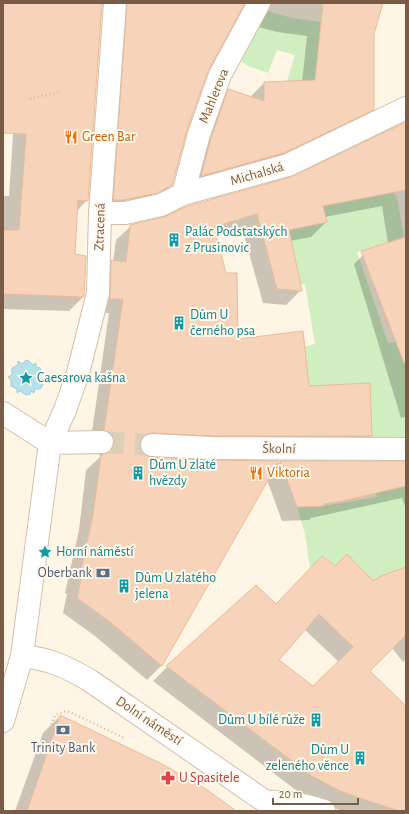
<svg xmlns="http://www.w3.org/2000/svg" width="409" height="814" font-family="'Alegreya Sans',sans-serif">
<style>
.green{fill:#d1eec1}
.water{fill:#b6e0ea;stroke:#9bd0dd}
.shadow{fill:#0003;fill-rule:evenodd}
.building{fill:#f7d4b9;stroke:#ebbb97;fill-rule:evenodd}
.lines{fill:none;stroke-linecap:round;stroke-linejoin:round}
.pedestrian-tunnel{stroke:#ddcebc;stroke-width:22;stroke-dasharray:22 11;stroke-linecap:butt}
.pedestrian-casing{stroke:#d4bfab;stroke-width:24}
.path{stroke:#dcb79b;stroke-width:2.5;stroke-dasharray:1 3;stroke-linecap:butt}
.pedestrian{stroke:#fff;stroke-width:22}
.labels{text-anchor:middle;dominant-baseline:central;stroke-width:4;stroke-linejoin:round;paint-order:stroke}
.street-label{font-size:14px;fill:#7a5b46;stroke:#fff9ec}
.food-label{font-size:14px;fill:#c56008;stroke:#fff9ec;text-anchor:start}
.culture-label{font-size:14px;fill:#0d838f;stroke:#fff9ec;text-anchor:start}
.service-label{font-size:14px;fill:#4e5e75;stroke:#fff9ec;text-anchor:end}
.health-label{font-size:14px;fill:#be3a42;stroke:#fff9ec;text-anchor:start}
</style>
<rect width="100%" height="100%" fill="#fef5e4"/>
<path class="green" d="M263 10 292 18 321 22 319 46 325 91 287 81 295 55 277 50 268 73 248 66 237 59Z
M393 192 397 197 404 237 357 252 388 343 399 341V349L406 367V442L372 444 370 383 334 385 310 392 306 356 304 355 303 347 315 344 305 284 300 285 289 230 327 222 323 205Z
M406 485V567L384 575 373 581 347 555 335 566 322 556 310 569 305 534 297 507 323 506 377 497 375 492Z"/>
<path class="water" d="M26 360 29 361 33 365 36 363V367L40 368 42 374 40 377 43 379 41 380 43 385 40 389H35L34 393 31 391 30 394 26 395 20 391 17 393V389L11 386V380L8 377 12 375V368L18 365V361L22 364Z"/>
<path class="shadow" d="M3 3H381L373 34V109L359 124 268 167 187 190 214 105 229 90 250 97 264 83 302 82 307 36 277 32 255 26 250 6 243 4 207 70 186 130 171 185 157 200 109 214 108 7 101 5 87 200 77 211 73 255 85 257 83 297 69 311 3 309V196H9L20 28 3 62ZM161 190V192L153 196 152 194Z
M406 123V426L405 417 401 418 354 264 369 249 388 243 382 206 325 217 326 222 311 237 290 241 301 290 286 305 263 303 242 228 216 236 237 340 308 387 371 436 356 451 196 450 139 447 144 456 151 458 275 467 280 462H406V509L402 498 311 518 309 520 282 521 267 480 162 665 147 680 95 636 63 613 67 594 65 593 79 530 86 470 100 457 98 450 90 445 109 313H95L97 276 113 262 116 240 131 226 164 218 292 178Z
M335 568 373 582 406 569V659L403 662 392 648 369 671 406 708V811H341L297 791 153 681 167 667 275 606ZM304 629 339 662 313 687 277 660Z
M60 716 234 811H15L43 733Z"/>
<path class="building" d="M3 3H102L88 201 78 200 75 254 86 256 84 297 3 294V230H19L26 134 3 133Z
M127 3H245L208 71 187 130 172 185 157 193 124 200H113Z
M323 3H383L374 34V110L284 153 201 176 211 138 228 89 264 101V82L315 80Z
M406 122V190L323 206 327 222 289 230 302 291 277 289 257 214 214 227 226 273H237L238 339 303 331 309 386 370 383 372 436H211L153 433 147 434 142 438 140 444 141 450 145 455 151 457 210 460 279 461 162 666 110 622 77 598 81 579H79L93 515 101 455 109 452 113 448 114 442 112 435 104 430 123 299H110L111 260 126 262 130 225 164 217 188 206 291 177Z
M406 237V362L404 363 361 251Z
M280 461H406V486L343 501 324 504V506L297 507Z
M347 554 373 581 381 576 406 567V635L370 671 406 706V811H400L371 802 340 791 312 776 166 666 256 585 276 604 322 556 335 566ZM319 614 353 647 313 686 279 660Z
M60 715 162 764 206 789 236 811H27Z"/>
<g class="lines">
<path class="pedestrian-tunnel" d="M102 442 152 445"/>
<g class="pedestrian-casing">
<path id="pedestrian" d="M183 194 199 134 220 75 259 3
M100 213H125L161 205 183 194 288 165 406 108
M3 413 50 443
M50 443 102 442
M152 445 211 448 406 449
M22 656C49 659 65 666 89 680L279 811
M3 721 22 656 50 443 65 410 78 373 98 293 100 213 115 3
M268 802C288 801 304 804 324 811"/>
</g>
<path class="path" d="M30 99 59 92
M3 301 68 304
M99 416 108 368
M90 469 70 601 73 605 111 634 117 627
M20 811 55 715 66 711 72 713 124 738"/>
<use href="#pedestrian" class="pedestrian"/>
</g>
<defs>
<g id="restaurant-bare" transform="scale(1.08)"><path d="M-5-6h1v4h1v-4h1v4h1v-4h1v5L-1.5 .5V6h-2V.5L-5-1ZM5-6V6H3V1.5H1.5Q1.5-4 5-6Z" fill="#e8710a" stroke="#fff9ec" stroke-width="2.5" paint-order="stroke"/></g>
<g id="building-bare" transform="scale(1.08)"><path d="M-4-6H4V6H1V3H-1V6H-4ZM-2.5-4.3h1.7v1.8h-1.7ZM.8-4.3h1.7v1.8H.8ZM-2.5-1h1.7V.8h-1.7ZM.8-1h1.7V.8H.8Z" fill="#0f9aa8" stroke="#fff9ec" stroke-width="2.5" paint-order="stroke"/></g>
<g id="sight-bare" transform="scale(1.08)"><path d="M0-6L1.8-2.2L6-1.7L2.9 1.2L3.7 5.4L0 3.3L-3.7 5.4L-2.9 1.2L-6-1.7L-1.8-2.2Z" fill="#0f9aa8" stroke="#fff9ec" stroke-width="2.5" paint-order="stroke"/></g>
<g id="bank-bare" transform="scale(1.08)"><path d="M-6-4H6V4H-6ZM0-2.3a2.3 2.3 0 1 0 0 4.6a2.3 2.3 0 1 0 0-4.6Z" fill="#5c6f8a" stroke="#fff9ec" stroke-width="2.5" paint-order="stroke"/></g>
<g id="pharmacy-bare" transform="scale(1.08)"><path d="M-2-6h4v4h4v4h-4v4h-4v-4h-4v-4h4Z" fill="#e0444e" stroke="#fff9ec" stroke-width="2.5" paint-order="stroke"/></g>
</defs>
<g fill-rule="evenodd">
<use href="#restaurant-bare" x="71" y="137"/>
<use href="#building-bare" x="174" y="240"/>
<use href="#building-bare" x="179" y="323"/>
<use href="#sight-bare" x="26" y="378"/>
<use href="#building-bare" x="138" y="473"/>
<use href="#restaurant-bare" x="256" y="473"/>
<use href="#sight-bare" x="45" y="552"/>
<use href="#bank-bare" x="103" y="573"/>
<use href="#building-bare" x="124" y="586"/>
<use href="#building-bare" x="316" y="720"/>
<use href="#bank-bare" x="63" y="730"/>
<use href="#building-bare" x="360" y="758"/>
<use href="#pharmacy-bare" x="168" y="778"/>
</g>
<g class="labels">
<g class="street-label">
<text transform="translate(214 96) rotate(-68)">Mahlerova</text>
<text transform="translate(257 174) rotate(-16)">Michalská</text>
<text transform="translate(100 227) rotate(-88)">Ztracená</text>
<text transform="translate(279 449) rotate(1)">Školní</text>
<text transform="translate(149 721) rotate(34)">Dolní náměstí</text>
</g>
<g class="food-label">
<text x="82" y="137">Green Bar</text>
<text x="267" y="473">Viktoria</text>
</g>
<g class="culture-label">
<text x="185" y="232">Palác Podstatských<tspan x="185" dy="16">z Prusinovic</tspan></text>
<text x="190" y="315">Dům U<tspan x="190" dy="16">černého psa</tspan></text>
<text x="37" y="378">Caesarova kašna</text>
<text x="149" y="465">Dům U zlaté<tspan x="149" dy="16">hvězdy</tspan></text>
<text x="56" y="552">Horní náměstí</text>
<text x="135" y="578">Dům U zlatého<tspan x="135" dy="16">jelena</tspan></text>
<text x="305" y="720" text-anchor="end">Dům U bílé růže</text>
<text x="349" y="750" text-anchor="end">Dům U<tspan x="349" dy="16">zeleného věnce</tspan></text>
</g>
<g class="service-label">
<text x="92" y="573">Oberbank</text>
<text x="63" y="748" text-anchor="middle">Trinity Bank</text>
</g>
<g class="health-label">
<text x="179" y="778">U Spasitele</text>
</g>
</g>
<rect width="409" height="814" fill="none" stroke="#7a5b46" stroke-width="8"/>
<path d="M273 798v6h85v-6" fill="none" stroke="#7a5b46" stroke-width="2"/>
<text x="279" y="798" font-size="12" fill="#7a5b46" stroke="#fff9ec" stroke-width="3" paint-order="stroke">20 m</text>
</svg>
